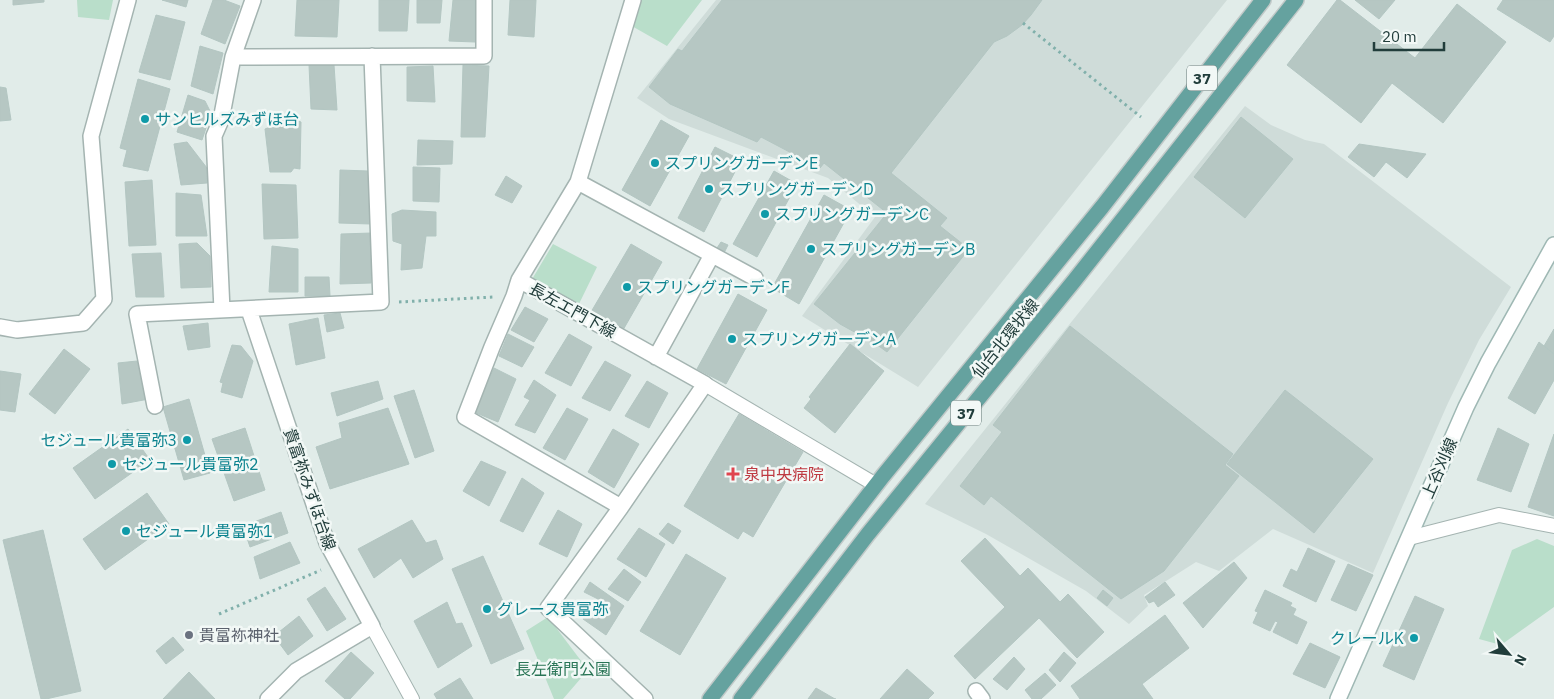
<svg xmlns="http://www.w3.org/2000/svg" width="1554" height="699" font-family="'IBM Plex Sans','Noto Sans JP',sans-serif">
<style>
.built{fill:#cfdcd9}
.green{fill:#b9deca}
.building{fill:#b6c7c3;stroke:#b3c6c2}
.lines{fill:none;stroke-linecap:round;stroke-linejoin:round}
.lane-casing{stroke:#a4b4b1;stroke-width:16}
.street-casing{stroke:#a4b4b1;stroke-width:18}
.secondary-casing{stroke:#9fb8b4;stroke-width:18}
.primary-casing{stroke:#c1c9c8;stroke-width:18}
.path{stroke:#81b0ab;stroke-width:3;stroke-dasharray:2.5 4;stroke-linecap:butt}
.lane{stroke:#fff;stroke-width:14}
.street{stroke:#fff;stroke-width:15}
.secondary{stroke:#fff;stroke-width:15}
.primary{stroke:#65a29f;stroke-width:15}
.culture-dot{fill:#0f9aa8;stroke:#f2f8f6;stroke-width:2}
.health-dot{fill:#e0444e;stroke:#f2f8f6;stroke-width:2}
.worship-dot{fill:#6b7280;stroke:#f2f8f6;stroke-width:2}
.labels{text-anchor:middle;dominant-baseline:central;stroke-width:5;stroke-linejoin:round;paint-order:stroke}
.shield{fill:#f2f8f6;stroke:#607573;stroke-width:1}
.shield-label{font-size:15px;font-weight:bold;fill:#213d3b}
.culture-label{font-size:16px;fill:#0d838f;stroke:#f2f8f6;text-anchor:start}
.street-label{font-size:16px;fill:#213d3b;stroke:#f2f8f6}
.health-label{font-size:16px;fill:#be3a42;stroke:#f2f8f6;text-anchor:start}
.worship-label{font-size:16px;fill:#5b616d;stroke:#f2f8f6;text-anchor:start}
.park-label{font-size:16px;fill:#2a7556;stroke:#f2f8f6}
</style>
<rect width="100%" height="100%" fill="#e1ece9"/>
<path class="built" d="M716 0H1227L918 387 802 316 875 217 828 178 669 119 637 98Z
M1245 106 1271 125 1305 140 1324 144 1511 287 1479 340 1448 403 1373 573 1273 529 1219 571 1196 562 1144 595 1148 606 1129 624 1086 591 986 534 925 504Z"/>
<path class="green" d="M77 0H113L109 20 78 17Z
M637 0H702L667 46 630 25Z
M553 244 597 267 577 308 531 281Z
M1537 539 1554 546V607L1501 645 1479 639 1512 550Z
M548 617 588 670 563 699H554L526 631Z"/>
<path class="building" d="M13 0H44V2L13 5Z
M162 0H188L186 7Z
M213 0H224L240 6 225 44 201 34Z
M297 0H339L337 37 295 36Z
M379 0H409L407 31H379Z
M417 0H442L440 23H417Z
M453 0H475V42L449 41Z
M510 0H536L534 37 508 35Z
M722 0H1042L1031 15 1022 25 1007 36 994 42 891 173 947 218 940 226 969 249 887 352 876 344 840 324 814 304 887 213 824 163 820 168 761 137 757 142 670 104 649 87 678 49 682 51Z
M1337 0H1340L1415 58 1457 4 1506 42 1443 123 1392 83 1361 123 1287 65Z
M1355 0H1395L1379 19Z
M1503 0H1554V36L1550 42 1497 9Z
M156 15 185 22 170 80 139 72Z
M200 46 223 53 213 94 191 86Z
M309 65H334L337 110 311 109Z
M463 65 489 66 485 137H461Z
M433 66 435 102 407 101V67Z
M138 79 170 89 148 171 123 166 127 150 120 148Z
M0 87 6 88 11 120 0 121Z
M188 95 205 101 211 113 202 140 177 132Z
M284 116 301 122 300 169 294 168 291 172H270L265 129 280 123Z
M1241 117 1293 159 1245 218 1194 177Z
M661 120 689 136 650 206 622 190Z
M418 140 453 141 452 164 417 165Z
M187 142 207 168V183L181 185 174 144Z
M1359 144 1426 154 1407 178 1386 162 1374 177 1348 157Z
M715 147 741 160 704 232 678 218Z
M413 167 440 168 439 202 413 201Z
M340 170 368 171 371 224 339 223Z
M774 171 797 184 757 257 733 244Z
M506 176 522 186 512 203 495 195Z
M152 180 156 245 129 246 125 182Z
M262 184 296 185 298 238 264 239Z
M176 193 201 195 207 236H176Z
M824 195 851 210 799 304 772 288Z
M402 210 436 212V236H426L422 268 401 270 402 244 393 241 392 214Z
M372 233 371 283 340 284 341 234Z
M721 242 728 245 723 255 715 251Z
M197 243 210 256 211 287 181 288 179 244Z
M631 244 662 262 623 330 591 312Z
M272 246 298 249V292H269Z
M161 253 164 297H136L132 254Z
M305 277H329L330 296H305Z
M738 294 767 310 726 384 697 369Z
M525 307 548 319 534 342 511 330Z
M340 313 344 328 327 332 324 315Z
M318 318 325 358 296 365 289 324Z
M208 323 210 347 188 350 183 326Z
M1070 326 1233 454 1225 465 1239 476 1164 571 1121 599 991 496 984 505 960 486 1002 432 993 425Z
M1554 329V354L1544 346Z
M508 334 534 347 522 367 499 356Z
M569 334 592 347 571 386 545 373Z
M1539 342 1554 354V380L1535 414 1508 398Z
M850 344 884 371 835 433 804 408 811 399 809 397Z
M232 345 241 346 253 361 242 398 221 392 223 383 220 382Z
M64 349 90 369 55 414 29 394Z
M137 361 149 399 122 404 118 363Z
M605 361 631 375 610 411 582 398Z
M494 368 516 379 498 422 474 412Z
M0 371 21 374 15 412 0 410Z
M534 380 556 395 535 433 515 425 530 400 524 397Z
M378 381 383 399 337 416 331 393Z
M647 381 668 393 649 428 625 416Z
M414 390 434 451 415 458 394 396Z
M1285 390 1373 459 1314 533 1227 464Z
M189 399 210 473 184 480 163 407Z
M388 408 409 464 330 489 316 447 342 438 339 423Z
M567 408 588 419 565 460 543 448Z
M739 414 803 452 753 537 743 531 738 539 684 506Z
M245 428 265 490 234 501 212 439Z
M1498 428 1529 444 1511 492 1477 480Z
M128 429 150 460 95 499 73 468Z
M613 429 639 444 614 488 588 472Z
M1554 434V516L1528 507Z
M481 461 506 472 489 506 463 491Z
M522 478 544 493 523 532 500 521Z
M147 493 169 524 105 570 83 539Z
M558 510 582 524 567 557 539 544Z
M281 512 288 533 250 547 243 526Z
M412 520 426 543 436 540 443 559 413 578 401 558 374 578 358 549Z
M668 523 681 531 673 544 659 534Z
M639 528 665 544 646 577 617 559Z
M43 530 81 691 46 699H41L3 540Z
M985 538 1020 576 1028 568 1060 602 1068 594 1104 632 1077 658 1039 618 975 679 954 656 1005 607 961 561Z
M290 542 300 563 260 579 254 557Z
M1308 548 1335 561 1316 602 1283 586 1291 569 1297 572Z
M686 554 726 578 680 655 640 631Z
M483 556 524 649 491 664 452 569Z
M1234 562 1247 578 1203 628 1183 603Z
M1348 564 1373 575 1356 611 1331 600Z
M624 569 641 582 628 601 608 589Z
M590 582 624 606 606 635 583 619 598 599 584 592Z
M1165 582 1175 595 1158 607 1154 601 1149 603 1145 597Z
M325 587 346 619 327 631 307 599Z
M1103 590 1113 598 1107 606 1097 598Z
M1265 590 1292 603 1290 606 1296 609 1293 615 1307 622 1297 644 1273 632 1278 622 1275 621 1270 631 1253 623 1258 612 1255 611Z
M1415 596 1444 609 1414 680 1383 666Z
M447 602 456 624 462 623 472 646 438 668 414 621Z
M1165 615 1189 648 1142 684 1153 699H1080L1071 686Z
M299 616 313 636 288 655 274 636Z
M173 637 184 650 166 664 156 651Z
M1310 643 1340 657 1325 688 1293 674Z
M351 652 374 673 350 699H345L325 681Z
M1064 652 1076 663 1060 682 1049 670Z
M1014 657 1025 669 1007 690 993 679Z
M907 669 934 693 928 699H880Z
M189 672 215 699H163Z
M1045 673 1056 685 1041 699H1032L1025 690Z
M460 678 473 699H437L434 694Z
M816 688 835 699H836H808Z"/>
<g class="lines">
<g class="lane-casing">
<path id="lane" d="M705 384 876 485
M1409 538 1499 515 1554 526
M372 626 412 699"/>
</g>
<g class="street-casing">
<path id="street" d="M233 57 484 56V0
M578 182 755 278
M519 280 578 182 633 0
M222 310 214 136 221 120 233 57 253 0
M249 310 327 543 372 626 296 671 268 699
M0 327 17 330 83 323 104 299 91 136 128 0
M656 357 712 255
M155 406 137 314 381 302 372 56
M621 507 465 417 492 347 514 296 519 280 705 384 621 507 548 608 645 699
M976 691 982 699"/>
</g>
<g class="secondary-casing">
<path id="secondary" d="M1338 699 1466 407 1488 363 1554 245"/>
</g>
<g class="primary-casing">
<path id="primary" d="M710 699 883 476 1102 207 1263 0
M741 699 868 534 1074 281 1296 0"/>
</g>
<path class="path" d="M1023 23 1141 117
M399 302 493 297
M219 614 321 570"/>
<use href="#lane" class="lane"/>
<use href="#street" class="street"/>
<use href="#secondary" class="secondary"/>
<use href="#primary" class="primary"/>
</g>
<g class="culture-dot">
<circle cx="145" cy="119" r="5"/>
<circle cx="655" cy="163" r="5"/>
<circle cx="709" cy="189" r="5"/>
<circle cx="765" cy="214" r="5"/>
<circle cx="811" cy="249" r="5"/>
<circle cx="627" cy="287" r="5"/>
<circle cx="732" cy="339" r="5"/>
<circle cx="187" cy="440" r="5"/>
<circle cx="112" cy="464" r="5"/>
<circle cx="126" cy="531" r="5"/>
<circle cx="487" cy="609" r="5"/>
<circle cx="1414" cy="638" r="5"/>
</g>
<path class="health-dot" d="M730.5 466.5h5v5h5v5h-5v5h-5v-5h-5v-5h5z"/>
<circle class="worship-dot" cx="189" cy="635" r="5"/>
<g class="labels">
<g class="shield">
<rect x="1187" y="65.5" width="30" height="25" rx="4"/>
<rect x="951" y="400.5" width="30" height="25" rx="4"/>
</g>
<g class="shield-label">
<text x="1202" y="78">37</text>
<text x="966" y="413">37</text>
</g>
<g class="culture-label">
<text x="155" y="119">サンヒルズみずほ台</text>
<text x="665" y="163">スプリングガーデンE</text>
<text x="719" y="189">スプリングガーデンD</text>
<text x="775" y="214">スプリングガーデンC</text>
<text x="821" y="249">スプリングガーデンB</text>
<text x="637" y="287">スプリングガーデンF</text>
<text x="742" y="339">スプリングガーデンA</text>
<text x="177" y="440" text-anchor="end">セジュール貴富弥3</text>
<text x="122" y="464">セジュール貴富弥2</text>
<text x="136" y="531">セジュール貴富弥1</text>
<text x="497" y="609">グレース貴富弥</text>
<text x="1404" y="638" text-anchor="end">クレールK</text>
</g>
<g class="street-label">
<text transform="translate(573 310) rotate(29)">長左エ門下線</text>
<text transform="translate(1005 338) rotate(-51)">仙台北環状線</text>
<text transform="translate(1439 468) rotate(-66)">上谷刈線</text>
<text transform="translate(310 489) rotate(71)">貴富祢みずほ台線</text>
</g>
<g class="health-label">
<text x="744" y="474">泉中央病院</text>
</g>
<g class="worship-label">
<text x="199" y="635">貴富祢神社</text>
</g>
<g class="park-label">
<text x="563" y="669">長左衛門公園</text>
</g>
</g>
<g transform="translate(1509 654) rotate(118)" stroke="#f2f8f6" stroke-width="4" paint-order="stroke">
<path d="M0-4L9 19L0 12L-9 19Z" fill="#213d3b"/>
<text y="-8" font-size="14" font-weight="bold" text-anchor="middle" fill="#213d3b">N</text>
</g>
<path d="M1374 42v8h70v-8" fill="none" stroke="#213d3b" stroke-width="2.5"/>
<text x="1382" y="42" font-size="15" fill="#213d3b" stroke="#f2f8f6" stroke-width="4" paint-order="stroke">20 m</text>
</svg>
